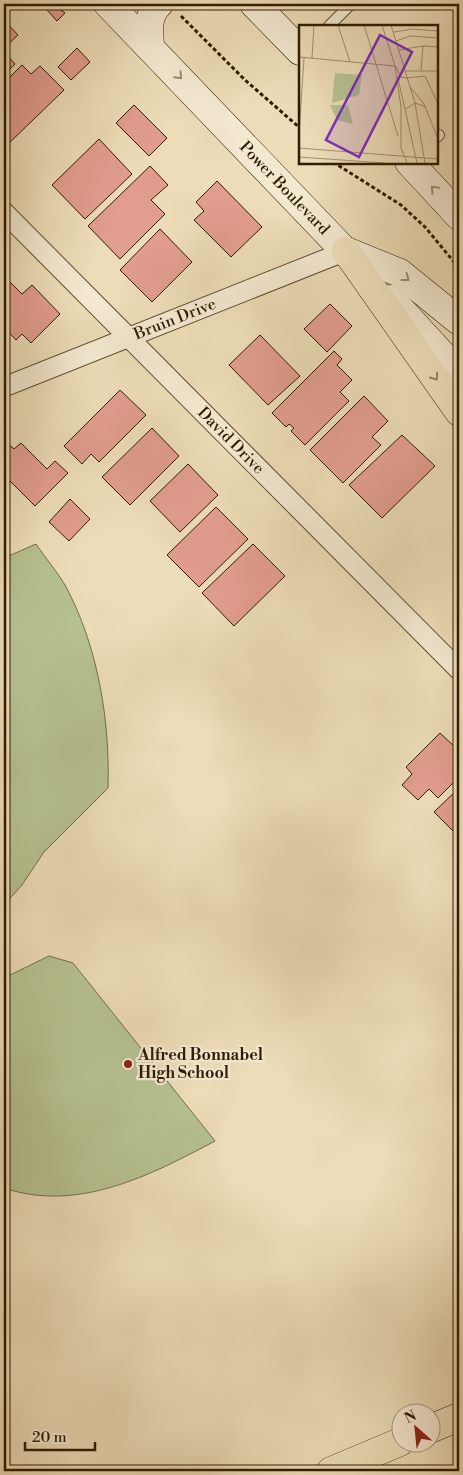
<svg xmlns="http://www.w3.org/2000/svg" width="463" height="1475" font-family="'Libre Bodoni',serif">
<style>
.green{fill:#b6c190;stroke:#736e48}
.building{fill:#e19d8e;stroke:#301c00}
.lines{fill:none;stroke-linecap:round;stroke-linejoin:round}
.lane-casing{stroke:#5f4c2e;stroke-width:12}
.street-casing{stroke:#5f4c2e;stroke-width:21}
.secondary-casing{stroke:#301c00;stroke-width:29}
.highway-casing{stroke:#301c00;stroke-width:29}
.path{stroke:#301c00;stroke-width:3;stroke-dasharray:4 2.5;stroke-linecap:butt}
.lane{stroke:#f3e8d0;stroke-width:10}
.street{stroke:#f3e8d0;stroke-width:19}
.secondary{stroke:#f3e8d0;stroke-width:28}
.highway{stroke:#ecdcb7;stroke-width:28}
.oneway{stroke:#9b8c72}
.oneway2{stroke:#978665}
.poi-dot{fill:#8f2418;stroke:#f3e8d0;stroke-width:2}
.labels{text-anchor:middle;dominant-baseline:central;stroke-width:4.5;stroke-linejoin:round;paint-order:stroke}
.street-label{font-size:16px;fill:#301c00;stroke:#f3e8d0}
.poi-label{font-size:16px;font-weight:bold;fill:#301c00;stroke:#f3e8d0;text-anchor:start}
.inset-road{fill:none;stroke:#a18f6e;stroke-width:1}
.view{fill:#7b2cbf;fill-opacity:0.15;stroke:#7b2cbf;stroke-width:2.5}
.inset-edge{fill:none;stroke:#301c00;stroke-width:2.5}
</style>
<rect width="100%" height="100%" fill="#ecdcb7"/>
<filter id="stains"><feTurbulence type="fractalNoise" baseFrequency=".004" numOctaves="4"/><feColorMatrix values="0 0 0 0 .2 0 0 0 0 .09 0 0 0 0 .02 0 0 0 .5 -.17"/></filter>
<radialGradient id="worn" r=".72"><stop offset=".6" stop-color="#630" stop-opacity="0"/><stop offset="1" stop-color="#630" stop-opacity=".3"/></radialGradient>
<path class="green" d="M36 544C45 558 57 571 65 585 98 646 110 720 108 788L44 852 22 885 4 905V558Z
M49 956 73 963 215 1141C151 1175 78 1213 4 1188V978Z"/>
<path class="building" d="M53 4 65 13 57 21 47 10Z
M4 20 18 35 4 48Z
M77 48 90 62 71 80 58 67Z
M4 52 15 64 4 75Z
M22 65 31 74 40 66 64 90 5 147 4 83Z
M134 105 167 138 149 156 116 123Z
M99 139 132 174 85 219 52 185Z
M150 166 168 185 151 200 165 214 120 259 88 226Z
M217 181 262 227 231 257 194 220 204 211 196 202Z
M160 229 192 262 152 302 120 270Z
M4 276 22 294 32 285 60 314 31 343 22 334 16 340 4 327Z
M330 304 352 326 327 352 304 329Z
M260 335 300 376 268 405 229 365Z
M334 351 342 359 337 365 352 380 340 392 349 401 305 445 291 431 294 428 289 424 286 427 272 413Z
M120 390 146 415 99 462 91 454 82 464 64 446Z
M364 396 388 421 372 437 381 445 343 483 310 450Z
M152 428 179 456 130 505 102 477Z
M402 435 435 466 382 518 349 485Z
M21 443 47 469 55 461 68 473 35 506 4 475V453L11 446 14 449Z
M188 464 218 495 180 532 150 501Z
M70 499 90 519 69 541 49 522Z
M216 507 248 539 199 587 167 555Z
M253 544 285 576 234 626 202 593Z
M440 733 455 747 459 745V777L438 798 429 789 418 800 402 785 412 774 406 767Z
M459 788V837L434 812Z"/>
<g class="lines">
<g class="lane-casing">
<path id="lane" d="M329 26 351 4
M437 137 439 135"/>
</g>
<g class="street-casing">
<g id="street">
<path id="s1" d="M4 212 459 670"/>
<path id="s2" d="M4 387 346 251"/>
</g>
</g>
<g class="secondary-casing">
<g id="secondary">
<path id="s3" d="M108 4 361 268"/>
<path d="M254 4 300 51"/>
<path d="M150 46C149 30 147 15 159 4"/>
<path d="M409 162 459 216"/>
<path d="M346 251 400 273 459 321"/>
<path d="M391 299 459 373"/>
</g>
</g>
<g class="highway-casing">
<path id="highway" d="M346 251 459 412
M430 1429 459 1417
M331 1471 400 1442"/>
</g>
<path class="path" d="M181 16 245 80 300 128
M333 162 401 205 425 227 459 268"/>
<use href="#lane" class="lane"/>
<use href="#street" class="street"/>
<use href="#secondary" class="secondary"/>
<use href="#highway" class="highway"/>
</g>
<defs><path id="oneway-chevron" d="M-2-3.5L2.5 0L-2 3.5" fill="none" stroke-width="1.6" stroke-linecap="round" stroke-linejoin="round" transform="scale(1.25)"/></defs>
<g class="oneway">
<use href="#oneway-chevron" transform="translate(179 76) rotate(46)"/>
<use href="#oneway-chevron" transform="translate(434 189) rotate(-133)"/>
<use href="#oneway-chevron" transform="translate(406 278) rotate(38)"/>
</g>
<use class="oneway2" href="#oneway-chevron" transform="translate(435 377) rotate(55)"/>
<circle class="poi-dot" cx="128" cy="1064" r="5"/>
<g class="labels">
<g class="street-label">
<text stroke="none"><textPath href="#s3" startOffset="255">Power Boulevard</textPath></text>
<text stroke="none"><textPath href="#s2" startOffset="184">Bruin Drive</textPath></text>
<text stroke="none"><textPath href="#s1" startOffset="322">David Drive</textPath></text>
</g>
<g class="poi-label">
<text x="138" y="1055">Alfred Bonnabel<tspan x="138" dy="18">High School</tspan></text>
</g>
</g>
<g transform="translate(299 25)">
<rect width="139" height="139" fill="#ecdcb7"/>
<path d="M36 48 63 50 60 70 33 78ZM31 80H49L54 99 38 95Z" fill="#b6c190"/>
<path class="inset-road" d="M39 0 51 37M65 0 99 111M83 0 97 44M92 0 116 78 126 138M95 7 113 4 139 6M97 16 111 11 139 13M100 25 124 21M0 32 96 41M13 33 15 0M96 41 102 82V123L108 138M97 42 102 52 108 53M122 45 124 21 139 22M106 46H139M99 53 118 138M108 53 126 51 139 79M111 62 125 79 139 114M107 84 116 78 127 82M0 109 5 33M0 123 139 134M0 132 85 138"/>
<path class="view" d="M81 10 113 27 60 132 27 115Z"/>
<rect width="139" height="139" class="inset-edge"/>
</g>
<rect width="463" height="1475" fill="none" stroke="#ecdcb7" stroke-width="20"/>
<rect x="5" y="5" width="453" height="1465" fill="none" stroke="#301c00" stroke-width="2.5"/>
<rect x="10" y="10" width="443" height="1455" fill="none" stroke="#301c00"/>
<g transform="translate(416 1428) rotate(333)"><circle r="24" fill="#f3e8d0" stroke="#a5967d"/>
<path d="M0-4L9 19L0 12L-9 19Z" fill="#8f2418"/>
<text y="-8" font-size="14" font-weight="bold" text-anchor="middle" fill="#301c00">N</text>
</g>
<path d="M25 1442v8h70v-8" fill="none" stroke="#301c00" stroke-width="2.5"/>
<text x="32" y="1442" font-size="15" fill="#301c00" stroke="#f3e8d0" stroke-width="4" paint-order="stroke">20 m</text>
<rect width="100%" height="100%" filter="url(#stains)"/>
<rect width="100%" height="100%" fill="url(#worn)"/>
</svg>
